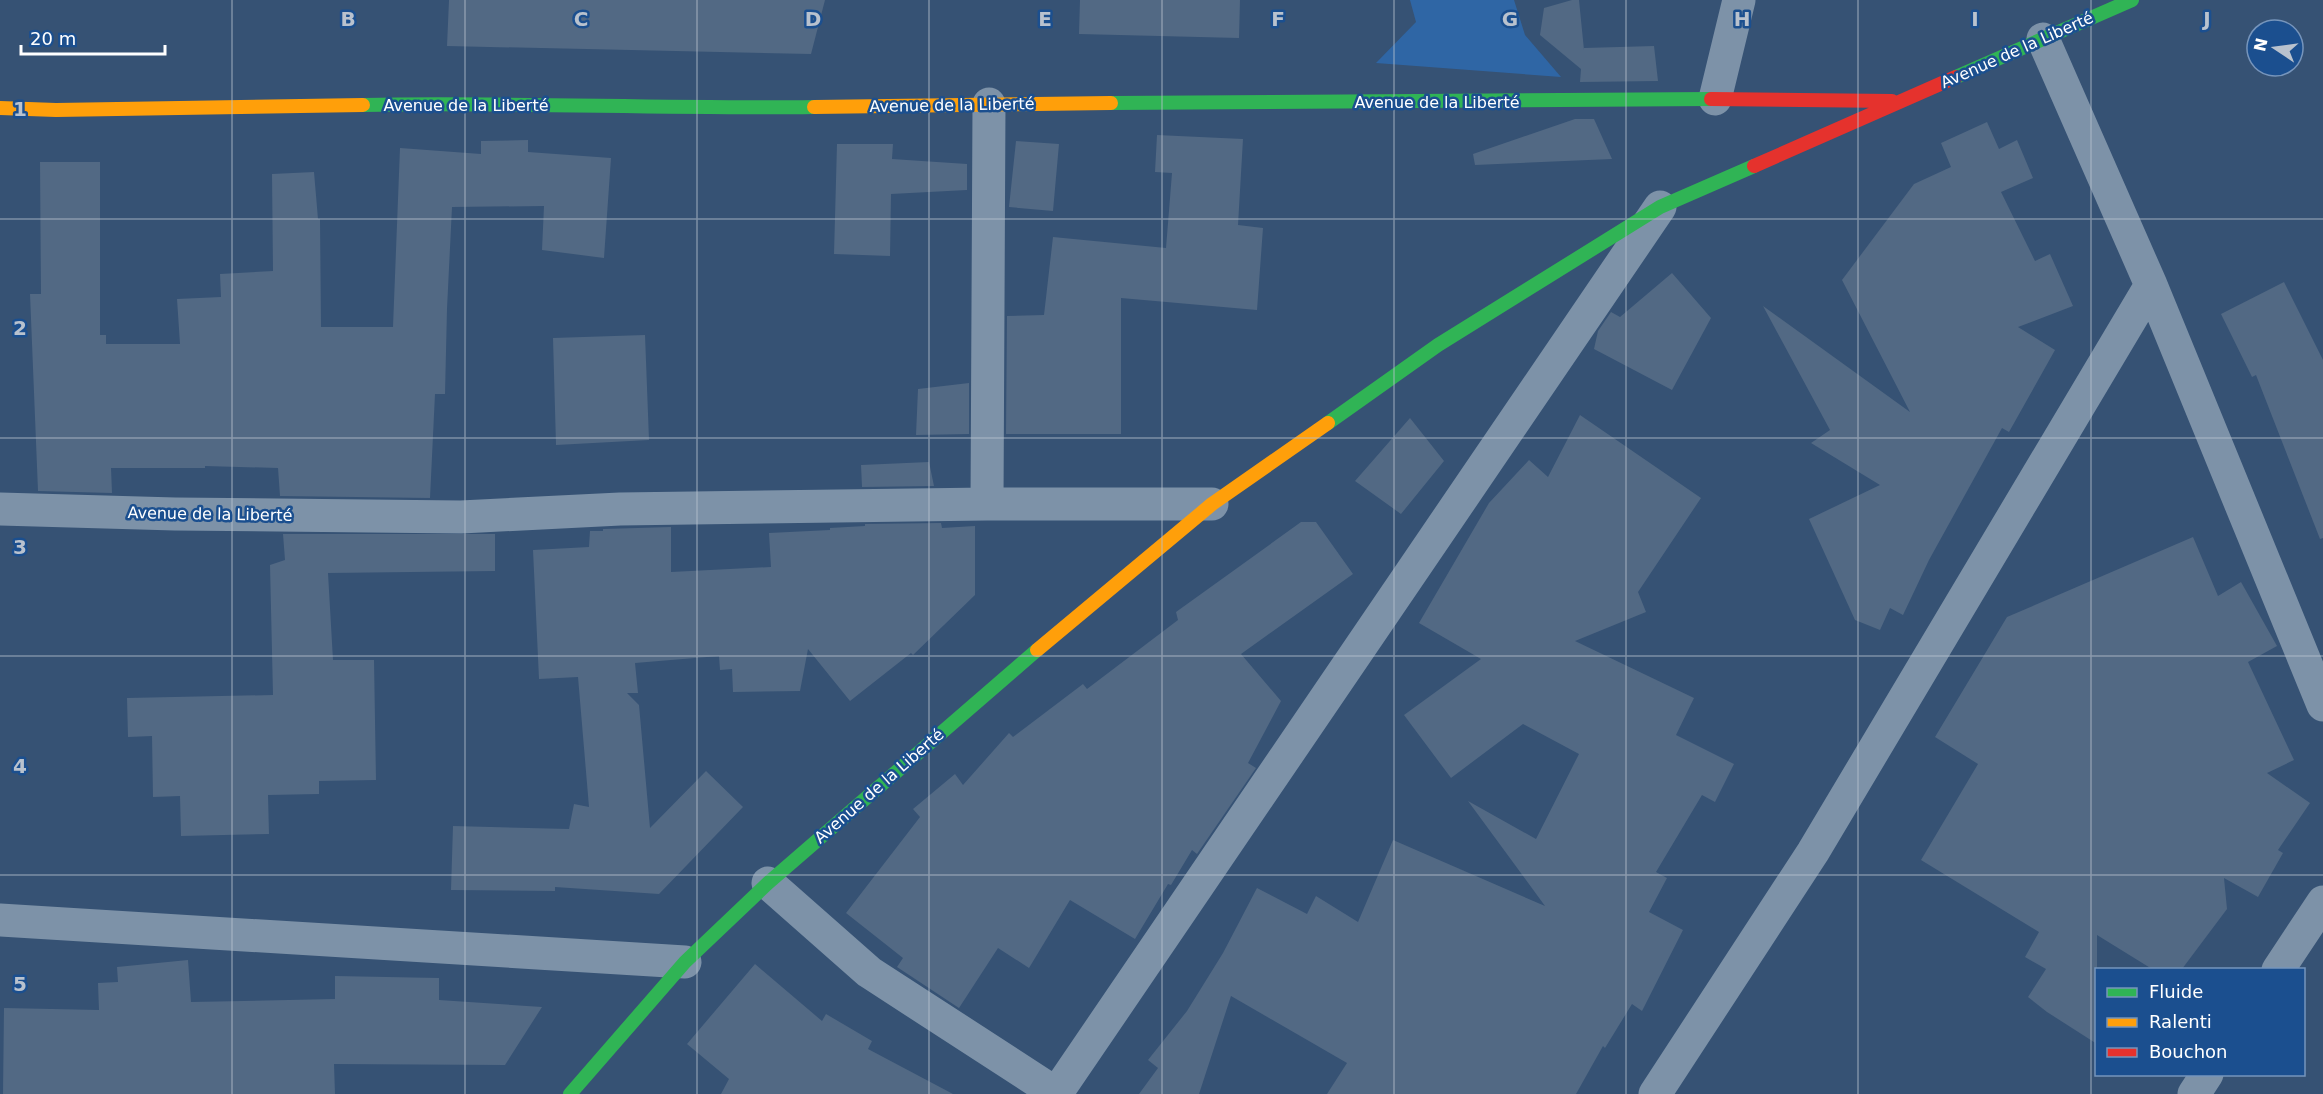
<svg xmlns="http://www.w3.org/2000/svg" width="2323" height="1094" font-family="'DejaVu Sans',sans-serif">
<style>
.green{fill:#2f66a5}
.building{fill:#526984}
.lines{fill:none;stroke-linecap:round;stroke-linejoin:round}
.street{stroke:#7d92a8;stroke-width:33}
.fast{stroke:#30b455;stroke-width:14}
.slow{stroke:#ff9f0a;stroke-width:14}
.jam{stroke:#e5322d;stroke-width:14}
.grid{fill:none;stroke:#b9c2ce;stroke-width:1.5;stroke-opacity:0.55}
.labels{text-anchor:middle;dominant-baseline:central;stroke-width:5;stroke-linejoin:round;paint-order:stroke}
.street-label{font-size:16px;fill:#fff;stroke:#1b4f8f}
.grid-label{font-size:20px;text-anchor:middle;font-weight:bold;fill:#b9c2ce;stroke:#1b4f8f;stroke-width:5;stroke-linejoin:round;paint-order:stroke}
</style>
<rect width="100%" height="100%" fill="#365274"/>
<path class="green" d="M1410 0H1514L1525 35 1561 77 1376 63 1416 22Z"/>
<path class="building" d="M449 0H825L811 54 447 46Z
M1080 0H1240L1239 38 1079 34Z
M1572 0H1579L1584 50V48L1654 46 1658 81 1580 82 1581 69 1540 35 1544 8Z
M1575 119H1594L1612 159 1475 165 1473 154Z
M1987 122 1999 149 2017 140 2033 178 2001 192 2035 261 2050 254 2073 306 2018 327 2055 350 2009 432 2002 428 1929 560 1903 615 1890 608 1880 630 1855 620 1809 519 1880 485 1811 443 1830 430 1763 306 1910 412 1842 280 1914 184 1951 167 1941 143Z
M1157 135 1243 139 1238 225 1263 228 1257 310 1121 298V434H1006L1007 316 1044 315 1053 237 1166 248 1172 173 1155 172Z
M528 140V152L611 158 604 258 542 250 544 206 452 207 447 309 445 394H435L430 498 280 496 278 468 205 466V468H111L112 493 38 491 30 294H41L40 162H100V335H106V344H180L177 299 221 297 220 274 273 271 272 174 314 172 318 219H320L321 327H393L400 148 481 154V141Z
M1016 141 1059 144 1053 211 1009 207Z
M837 144H893L892 159 967 164V190L891 194 890 256 834 254Z
M1672 273 1711 318 1672 390 1594 349 1598 331 1611 312 1620 317Z
M2284 282 2323 360V538L2320 539 2256 375 2252 377 2221 314Z
M645 335 649 440 556 445 553 338Z
M969 383V434L916 435 918 389Z
M1580 415 1701 498 1638 592 1646 612 1575 641 1694 698 1676 735 1734 764 1715 802 1702 795 1656 872 1667 878 1649 912 1683 930 1642 1011 1632 1004 1605 1048 1603 1046 1576 1094H1327L1347 1063 1231 996 1199 1094H1139L1158 1068 1148 1060 1187 1011 1223 953 1257 888 1307 914 1316 896 1358 922 1393 840 1545 906 1468 801 1536 839 1579 754 1523 724 1451 778 1404 715 1481 659 1419 623 1489 503 1529 460 1548 477Z
M1410 418 1444 461 1401 514 1355 481Z
M929 462 934 486 862 487 861 465Z
M1301 522H1316L1353 574 1241 654 1281 701 1248 763 1256 768 1197 854 1192 850 1171 885 1168 884 1135 939 1070 900 1029 968 998 948 959 1008 897 967 903 958 846 913 920 817 913 809 955 774 963 785 1009 733 1013 737 1083 684 1087 689 1178 620 1176 612Z
M941 523 942 528 975 526V595L913 655 911 653 850 701 808 649 800 691 733 692 732 669 720 670 719 656 635 663 638 693H627L639 705 650 828 706 771 743 807 659 894 555 887V891L451 890 453 826 569 829 574 804 589 807 578 677 539 679 533 550 589 547 590 531H603V529L671 527V572L771 567 769 533 830 530V528L865 526V524Z
M283 534H495V571L328 573 333 660H374L376 780 319 781V794L268 795 269 834 181 836 180 796 153 797 152 736 128 737 127 698 273 695 270 565 285 560Z
M2193 537 2218 596 2241 582 2277 646 2248 662 2294 760 2267 773 2310 803 2278 850 2283 853 2258 897 2224 878 2227 909 2182 969H2152L2097 935V1044L2047 1012 2028 997 2046 969 2025 957 2039 932 1921 860 1978 764 1935 737 2007 617Z
M188 960 191 1002 335 999V976L439 978V1000L542 1007 505 1065 334 1064 335 1094H3L4 1008 99 1010 98 983 118 982 117 967Z
M755 964 822 1021 826 1014 872 1041 868 1049 953 1094H721L729 1079 687 1044Z"/>
<g class="lines">
<path class="street" d="M2043 39 2151 285 2323 705
M1715 99 1739 0
M987 504 989 104
M0 509 175 514 461 517 620 509 987 504H1212
M768 883 869 972 1057 1094
M0 920 685 962
M2278 970 2323 902
M1056 1094 1660 207
M1655 1094 1813 852 2151 285
M2194 1094 2207 1074"/>
<path class="fast" d="M1956 77 2132 0
M1111 103 1711 99
M363 105C513 102 663 109 814 107
M1328 423 1438 345 1660 207 1754 166
M570 1094 685 962 768 883 1037 650"/>
<path class="slow" d="M814 107 1111 103
M0 108 56 110 363 105
M1037 650 1212 504 1328 423"/>
<path class="jam" d="M1711 99 1892 101
M1754 166 1956 77"/>
</g>
<path class="grid" d="M232 0V1094M465 0V1094M697 0V1094M929 0V1094M1162 0V1094M1394 0V1094M1626 0V1094M1858 0V1094M2091 0V1094M0 219H2323M0 438H2323M0 656H2323M0 875H2323"/>
<g class="labels">
<g class="street-label">
<text transform="translate(2017 50) rotate(-24)">Avenue de la Liberté</text>
<text x="1437" y="102">Avenue de la Liberté</text>
<text x="466" y="105">Avenue de la Liberté</text>
<text transform="translate(952 105) rotate(-1)">Avenue de la Liberté</text>
<text transform="translate(210 514) rotate(1)">Avenue de la Liberté</text>
<text transform="translate(879 786) rotate(-41)">Avenue de la Liberté</text>
</g>
</g>
<g class="grid-label">
<text x="348" y="26">B</text>
<text x="581" y="26">C</text>
<text x="813" y="26">D</text>
<text x="1045" y="26">E</text>
<text x="1278" y="26">F</text>
<text x="1510" y="26">G</text>
<text x="1742" y="26">H</text>
<text x="1975" y="26">I</text>
<text x="2207" y="26">J</text>
<text x="20" y="116">1</text>
<text x="20" y="335">2</text>
<text x="20" y="554">3</text>
<text x="20" y="773">4</text>
<text x="20" y="991">5</text>
</g>
<rect x="2095" y="968" width="210" height="108" fill="#1b4f8f" stroke="#7695bc" stroke-width="1.5"/>
<rect x="2107" y="988" width="30" height="9" fill="#30b455" stroke="#7695bc" stroke-width="1.5"/>
<text x="2149" y="998" font-size="18" fill="#ffffff">Fluide</text>
<rect x="2107" y="1018" width="30" height="9" fill="#ff9f0a" stroke="#7695bc" stroke-width="1.5"/>
<text x="2149" y="1028" font-size="18" fill="#ffffff">Ralenti</text>
<rect x="2107" y="1048" width="30" height="9" fill="#e5322d" stroke="#7695bc" stroke-width="1.5"/>
<text x="2149" y="1058" font-size="18" fill="#ffffff">Bouchon</text>
<g transform="translate(2275 48) rotate(283)"><circle r="28" fill="#1b4f8f" stroke="#7695bc" stroke-width="1.5"/>
<path d="M0-4.5L10 22L0 15L-10 22Z" fill="#b9c2ce"/>
<text y="-9" font-size="16" font-weight="bold" text-anchor="middle" fill="#ffffff">N</text>
</g>
<path d="M21 45v9h144v-9" fill="none" stroke="#ffffff" stroke-width="3"/>
<text x="30" y="45" font-size="18" fill="#ffffff" stroke="#1b4f8f" stroke-width="4.5" paint-order="stroke">20 m</text>
</svg>
